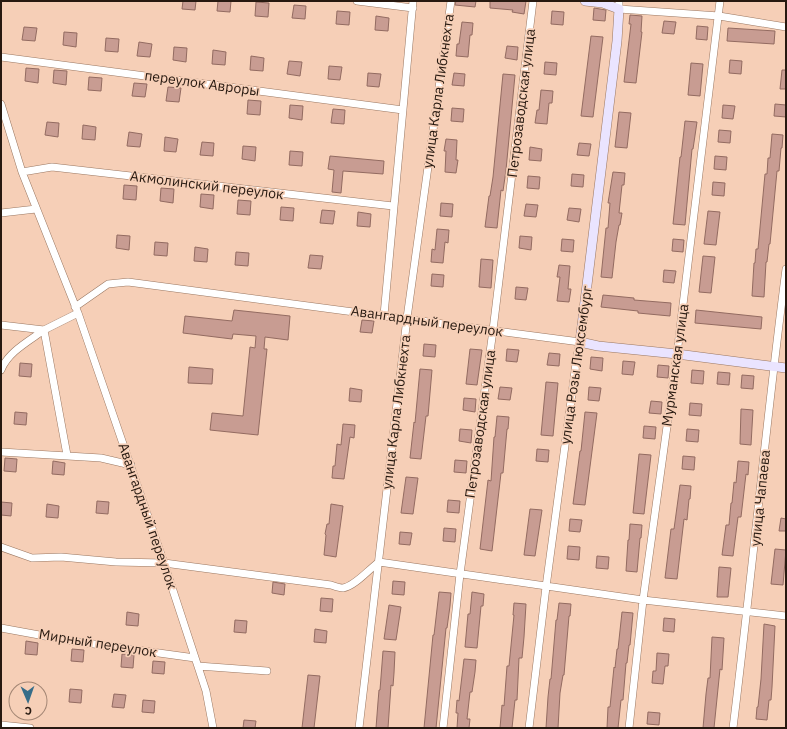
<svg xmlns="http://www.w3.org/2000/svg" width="787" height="729" font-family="'IBM Plex Sans',sans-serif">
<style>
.building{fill:#c89c92;stroke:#936b61}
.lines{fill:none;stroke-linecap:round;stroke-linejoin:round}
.minor-casing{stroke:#9a7761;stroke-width:8}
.secondary-casing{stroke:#9a7761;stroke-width:10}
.minor{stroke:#fff;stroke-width:7}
.secondary{stroke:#eae4ff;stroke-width:9}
.labels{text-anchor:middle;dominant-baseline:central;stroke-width:3.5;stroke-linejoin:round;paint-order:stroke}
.street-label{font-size:14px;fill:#271910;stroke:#f6cfb7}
</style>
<rect width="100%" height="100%" fill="#f6cfb7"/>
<path class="building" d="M183 1H196L195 10 182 9Z
M218 1H231L230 12 217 11Z
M456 1H476L475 7 455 5Z
M490 1H526L524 14 512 12 513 10 490 8Z
M256 2 269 3 268 17 255 16Z
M294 5 306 6 305 19 292 18Z
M594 8 606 10 605 21 593 20Z
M337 11 350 12 349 25 336 24Z
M552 11 564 12 563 25 551 24Z
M630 15 642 16 641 32H642L636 83 624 82 631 24H629Z
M376 16 389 18 388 31 375 30Z
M664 21 676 22 674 34 662 33Z
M462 22 473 23 472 35H470L468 57 456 56 457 44H459Z
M697 26 708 27 707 40 696 39Z
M24 27 37 28 35 41 22 40Z
M728 28 775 31 774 44 727 41Z
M64 32 77 33 76 47 63 45Z
M591 36 603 37 593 117 581 116Z
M106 38 119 39 118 52 105 51Z
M139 42 152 44 150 57 137 56Z
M507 46 518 47 517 60 505 58Z
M174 47 187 48 186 62 173 60Z
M213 50 226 52 225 65 212 64Z
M251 56 264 58 263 71 250 70Z
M730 60 742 61 741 74 729 73Z
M289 61 302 62 300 76 287 74Z
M545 62 557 63 556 75 544 74Z
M691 63 703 64 700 96 688 95Z
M329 66 342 67 340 80 328 79Z
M26 68 39 69 38 83 25 81Z
M54 70 67 71 66 85 53 83Z
M782 70H786V89H780Z
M368 73 381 74 379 87 367 86Z
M454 73 465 74 464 86 452 85Z
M503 74 515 75 506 170 503 191 501 190 497 228 485 227 489 196H490L493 177Z
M89 77 102 78 101 91 88 90Z
M134 83 147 84 145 97 132 96Z
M168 87 181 88 179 102 166 101Z
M541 90 553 91 552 103H549L547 124 535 123 537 110H539Z
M248 100 261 101 260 115 247 114Z
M775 104 786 105V117L774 116Z
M290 105 303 106 302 120 289 118Z
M723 105 735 106 733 119 722 118Z
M452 108 464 109 463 122 451 121Z
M333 109 345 110 344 124 331 123Z
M619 112 631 113 627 148 615 147Z
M685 121 697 122 693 149H692L685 225 673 224 680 157H681Z
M47 122 59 123 58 137 45 135Z
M83 125 96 127 95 140 82 139Z
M719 130 731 131 730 143 718 142Z
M129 132 142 134 140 147 127 146Z
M772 134 783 135 782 148H781L779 171H777L770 244H769L767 262H766L764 297 752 296 754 263H755L756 249H758L765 174H767L768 158H770Z
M165 137 178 139 176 152 164 151Z
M446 139 457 140 456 160H458L456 173 445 172 446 151H444Z
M202 142 214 143 213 156 200 155Z
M579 143 591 144 589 156 577 155Z
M243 146 256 147 255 161 242 159Z
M530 147 542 149 541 161 529 160Z
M290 151 303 152 302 166 289 165Z
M330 156 384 161 383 174 343 171 341 193 332 192 334 170 328 169Z
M715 156 727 157 726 170 714 169Z
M613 172 625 173 624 185H622L619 213H622L620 225H619L616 242 612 278 601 277 606 228H608L610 203H608Z
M572 174 584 175 583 187 571 186Z
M528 176 540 177 539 189 527 188Z
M713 182 725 183 724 196 712 195Z
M124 185 137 186 136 200 123 199Z
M161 188 174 189 173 203 160 201Z
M201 194 214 195 213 209 200 207Z
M238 200 251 201 250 215 237 214Z
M441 203 453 204 452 217 440 216Z
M526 204 538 205 536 217 524 216Z
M281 207 294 208 293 221 280 220Z
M569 208 581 209 579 222 567 220Z
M322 210 335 211 333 224 320 223Z
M708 211 720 212 716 245 704 244Z
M358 212 371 214 370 227 357 226Z
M437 229 449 230 448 243 445 242 443 263 431 262 432 249 435 250Z
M117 235 130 236 129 250 116 248Z
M520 236 532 237 531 250 519 248Z
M562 239 574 240 573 252 561 251Z
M673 239 684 240 683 252 672 251Z
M155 242 168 243 167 256 154 255Z
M195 247 208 249 207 262 194 261Z
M236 252 249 253 248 266 235 265Z
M310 255 323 256 321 269 308 268Z
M703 256 715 257 711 293 699 292Z
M481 259 493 260 491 288 479 287Z
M559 265 570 266 568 289H571L569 302 557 301 560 277H557Z
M664 270 676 271 674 283 663 282Z
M432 274 444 275 443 287 431 286Z
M516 287 528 288 526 300 515 299Z
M603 295 634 298V300L671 303 670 316 638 313V311L601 307Z
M234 310 290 316 288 340 265 337 264 349H267L258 435 210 430 212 413 243 416 250 347 255 348 256 336 233 334 232 339 183 333 185 316 232 321Z
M696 310 762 317 761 329 695 323Z
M362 320 374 321 372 333 360 332Z
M424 344 436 345 435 357 423 356Z
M470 349 482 350 477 385 466 384Z
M507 349 519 350 517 362 506 361Z
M549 353 560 354 559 366 547 365Z
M591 357 603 358 602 371 590 369Z
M623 361 635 362 633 375 622 374Z
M20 363 32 364 31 377 19 376Z
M658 365 669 366 668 378 657 377Z
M189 367 213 369 212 384 188 383Z
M420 369 432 370 428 416H426L421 459 410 458 414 422 415 423Z
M692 370 704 371 703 384 691 383Z
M718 372 730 373 729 385 717 384Z
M742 375 754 376 753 389 741 388Z
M546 382 558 383 553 436 541 435Z
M500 387 512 388 510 400 498 399Z
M589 387 601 388 599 401 588 400Z
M350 388 362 390 361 402 349 401Z
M464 398 476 399 475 412 463 410Z
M651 401 662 402 661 414 649 413Z
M690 403 702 404 701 416 689 415Z
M741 409 753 410 751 445 740 444Z
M15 412 27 413 26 425 14 424Z
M585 412 597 413 585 505 573 504 580 451H581Z
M497 416 509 417 508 429H507L503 473H501L492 551 480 549 488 480 491 481 494 437H495Z
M343 424 355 425 354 438 350 437 344 479 332 478 333 466H335L337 444 341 445Z
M644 426 656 427 655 439 643 438Z
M460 429 472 430 471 443 459 441Z
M687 429 699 430 698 442 686 441Z
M537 449 549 450 548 462 536 461Z
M639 454 651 455 644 514 633 513Z
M683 456 695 457 694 470 682 469Z
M5 458 17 459 16 472 4 471Z
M455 460 467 461 466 473 454 472Z
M53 461 65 463 64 475 52 474Z
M738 461 749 462 748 475 746 474 741 517H738L733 556 722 555 726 525H729L731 503H732L734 482 736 483Z
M406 477 418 478 413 514 401 513Z
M680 485 691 486 690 499H689L687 520 684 519 677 579 665 578 671 529H674Z
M448 500 460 501 459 513 447 512Z
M97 501 109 502 108 514 96 513Z
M1 502 12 503 11 516 1 515Z
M47 504 59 506 58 518 46 517Z
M331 504 343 506 336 557 324 555 326 535 325 534 327 524H329Z
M530 509 542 510 535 556 524 555Z
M781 518 786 519V531H779Z
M570 519 582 520 580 532 569 531Z
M630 524 642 525 641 538H640L637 572 626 571 628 540H629Z
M444 528 456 529 455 542 443 541Z
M400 532 412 533 410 545 399 544Z
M568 546 580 547 579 560 567 559Z
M775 549 786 550 783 585 771 584Z
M597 556 609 557 608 569 596 568Z
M719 567 731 568 728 597H717Z
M393 581 405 582 404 595 392 594Z
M273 582 285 584 284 595 272 593Z
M439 592 451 593 450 606 447 628H446L436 728H424L433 635H434Z
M472 592 484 594 483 606H481L477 648 465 647 468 614H470Z
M321 598 333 599 332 612 320 611Z
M514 603 526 604 524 637 522 658H519L517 700H515L512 728H500L502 705 504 706 507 666H509L514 615H513Z
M559 603 571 604 570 616H569L564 675H563L560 693 558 728H546L548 697 550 679H551L556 620H557Z
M389 605 401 607 396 640 384 639Z
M127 612 139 614 138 626 126 625Z
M622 612 633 613 630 645H629L627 663H626L623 700H621L618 728H607L608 707H610L614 667 615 668 617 649H618Z
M664 618 675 619 674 632 663 631Z
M235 620 247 621 246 633 234 632Z
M764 624 775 626 772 687 771 700H769L767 720 756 719 757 707H758L761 679Z
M315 629 327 631 326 643 314 642Z
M712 637 724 638 722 670 720 669 714 728H703L706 694 708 678H710Z
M26 641 38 643 37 655 25 654Z
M72 649 84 650 83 662 71 661Z
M383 651 395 652 394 673 393 686 391 685 388 728H376L378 702 379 690H380Z
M657 653 669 654 668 666H665L663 684 652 683 653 671H656Z
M122 654 134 655 133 668 121 667Z
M464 659 476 660 475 672 472 692H470L467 719H470L469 728H457L458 713H456L457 700 459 701Z
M153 661 165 662 164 674 152 673Z
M308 675 320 676 314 728H302Z
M70 689 82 690 81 703 69 702Z
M114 694 126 695 124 708 112 707Z
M143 700 155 701 154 713 142 712Z
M648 712 660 713 659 725 647 724Z
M244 720 256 721 255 728H243Z"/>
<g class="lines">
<g class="minor-casing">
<path id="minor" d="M357 1 413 8
M619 1V9L719 16 786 27
M1 57 403 110
M1 104 22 172 78 313 164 563 206 691 213 728
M22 172 52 167 393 206
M1 213 36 209
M75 307 108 284 128 282 580 342 577 356 546 587 529 728
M384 315 413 1
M1 325 44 330 78 313
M1 370C8 352 29 341 44 330L67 455
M1 452 101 458 131 465
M1 547 32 558 61 557 116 562 164 563 331 585C334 586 339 588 343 588 355 586 368 570 379 562L643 600 786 616
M1 628 72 641 195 658
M198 666 267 671
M1 725 30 728
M359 728 407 318 451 1
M443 728 460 574 493 330 533 1
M629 728 643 600 677 354 720 1
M733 728C752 575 766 422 786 269"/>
</g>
<g class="secondary-casing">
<path id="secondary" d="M585 1 603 3 619 9 617 41 580 342 598 346 677 354 786 368"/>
</g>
<use href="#minor" class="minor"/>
<use href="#secondary" class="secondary"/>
</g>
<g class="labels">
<g class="street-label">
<text transform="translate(202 83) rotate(8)">переулок Авроры</text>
<text transform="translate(438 91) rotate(-82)">улица Карла Либкнехта</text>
<text transform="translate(521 103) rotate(-83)">Петрозаводская улица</text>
<text transform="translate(207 185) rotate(7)">Акмолинский переулок</text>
<text transform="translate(427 321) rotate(8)">Авангардный переулок</text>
<text transform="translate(576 365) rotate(-82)">улица Розы Люксембург</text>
<text transform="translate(675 365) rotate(-82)">Мурманская улица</text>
<text transform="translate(396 412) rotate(-83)">улица Карла Либкнехта</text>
<text transform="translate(480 424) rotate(-82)">Петрозаводская улица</text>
<text transform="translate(760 498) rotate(-84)">улица Чапаева</text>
<text transform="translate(148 516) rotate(71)">Авангардный переулок</text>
<text transform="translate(98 643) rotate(9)">Мирный переулок</text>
</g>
</g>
<rect width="787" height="729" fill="none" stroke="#271910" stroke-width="4"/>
<g transform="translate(28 701) rotate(178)"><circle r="19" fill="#f6cfb7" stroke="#a38674"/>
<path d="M0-3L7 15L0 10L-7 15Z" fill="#376d89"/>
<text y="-6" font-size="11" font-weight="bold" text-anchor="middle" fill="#271910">С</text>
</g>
</svg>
